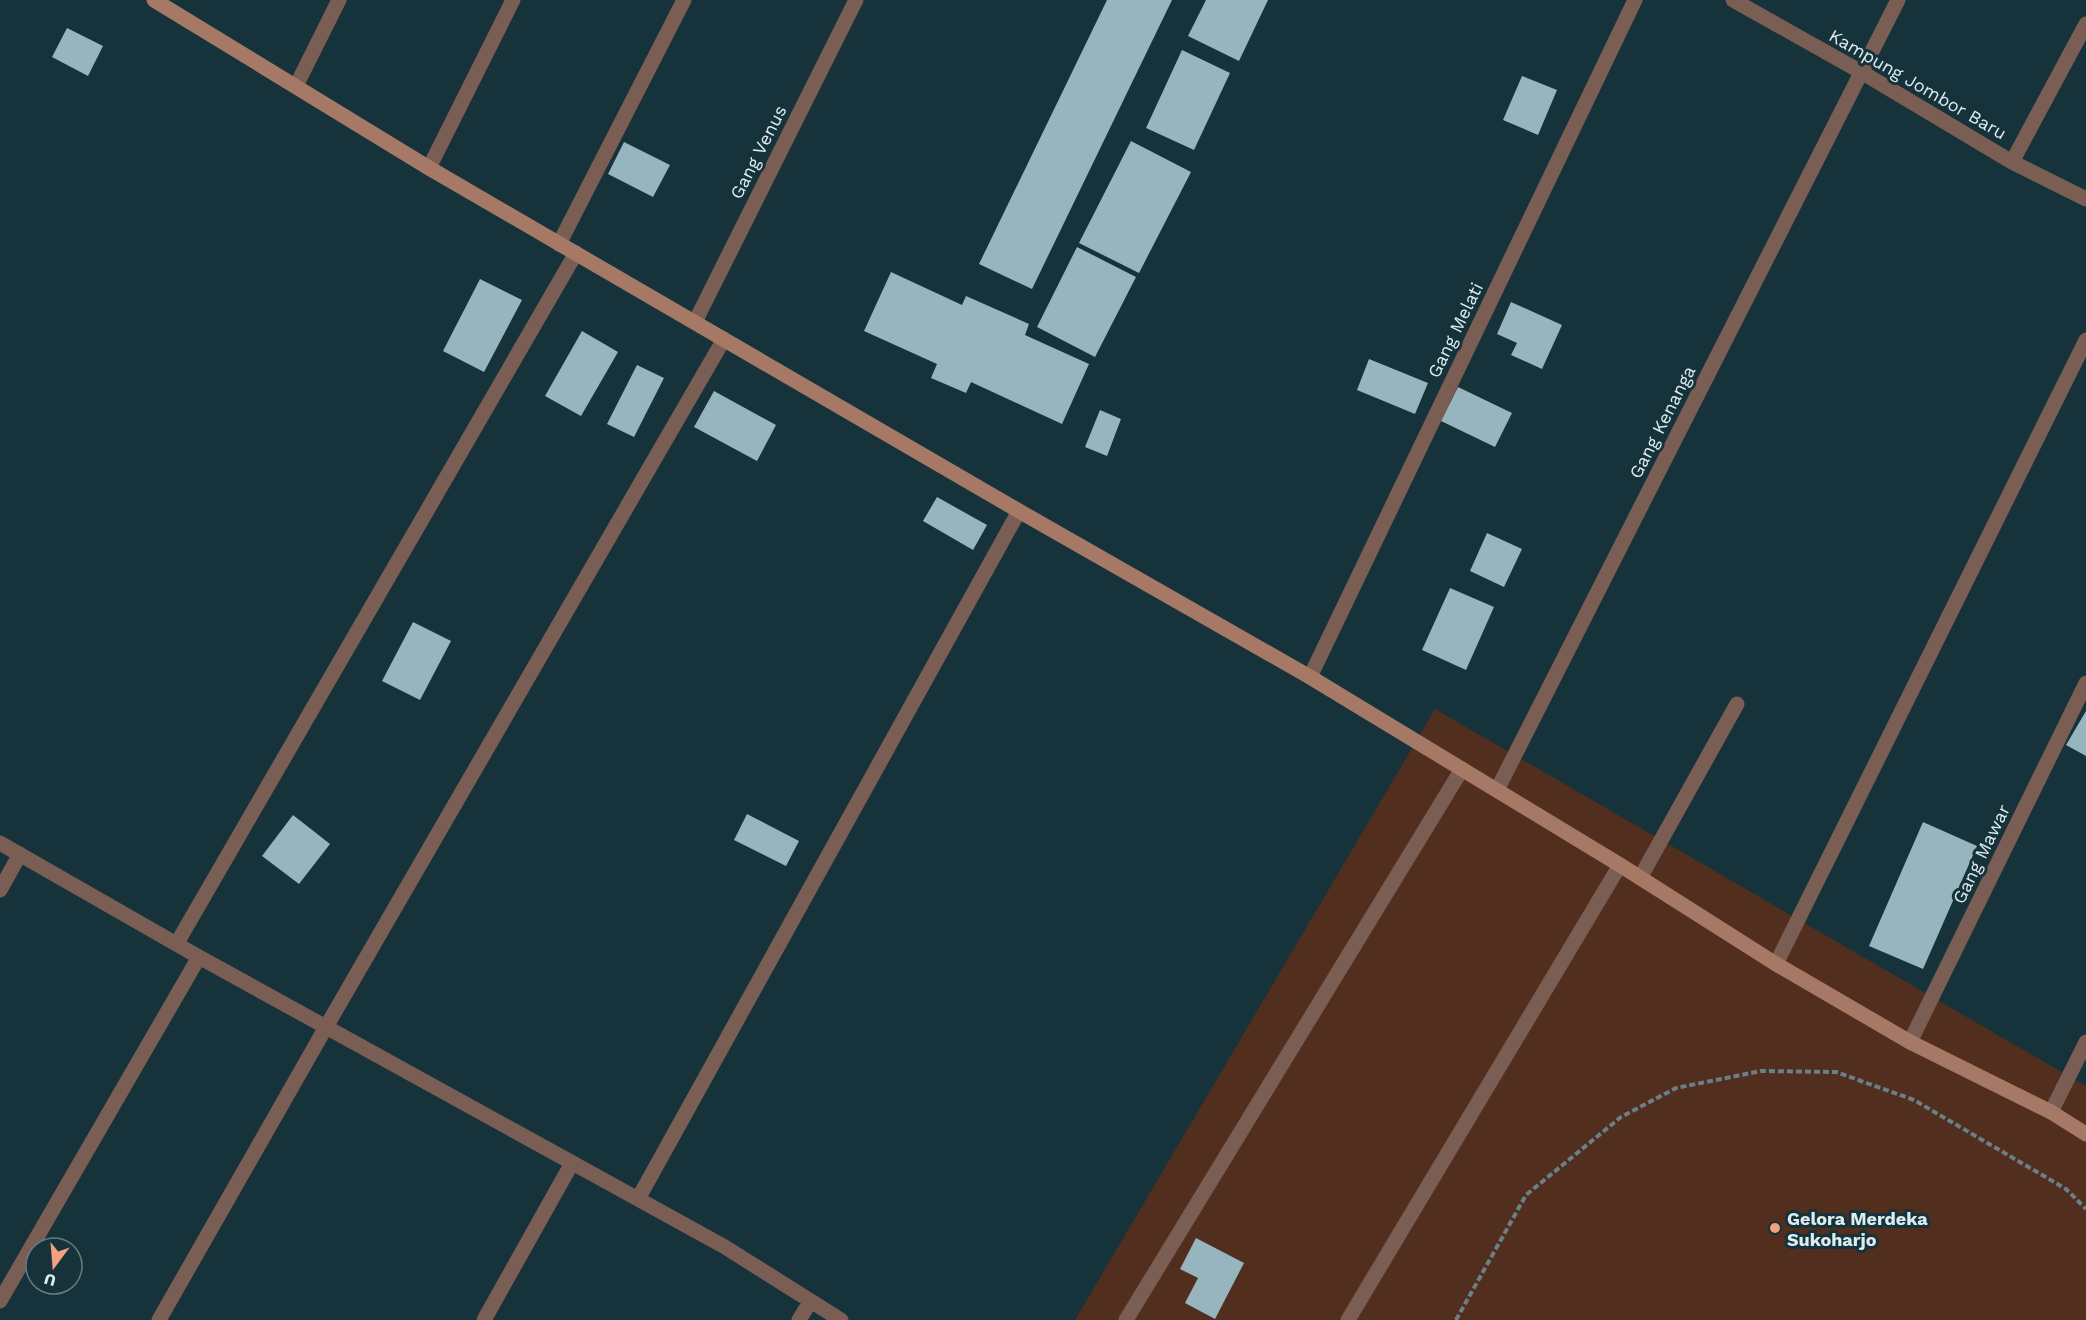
<svg xmlns="http://www.w3.org/2000/svg" width="2086" height="1320" font-family="'Work Sans',sans-serif">
<style>
.green{fill:#522e1e}
.building{fill:#96b5be}
.lines{fill:none;stroke-linecap:round;stroke-linejoin:round}
.path{stroke:#698087;stroke-width:4;stroke-dasharray:6 3;stroke-linecap:butt}
.lane{stroke:#7a5e53;stroke-width:15}
.street{stroke:#7a5e53;stroke-width:15}
.secondary{stroke:#a57966;stroke-width:15}
.poi-dot{fill:#f2a17e;stroke:#16323a;stroke-width:2}
.labels{text-anchor:middle;dominant-baseline:central;stroke-width:6;stroke-linejoin:round;paint-order:stroke}
.street-label{font-size:18px;fill:#dcecf1;stroke:#16323a}
.poi-label{font-size:18px;font-weight:bold;fill:#dcecf1;stroke:#16323a;text-anchor:start}
</style>
<rect width="100%" height="100%" fill="#16323a"/>
<path class="green" d="M1435 709 2086 1086V1320H1075Z"/>
<path class="building" d="M1107 0H1172L1032 289 979 264Z
M1206 0H1268L1239 61 1188 36Z
M67 28 103 46 88 76 52 57Z
M1182 50 1230 73 1194 150 1146 128Z
M1522 76 1557 90 1538 135 1503 120Z
M1131 141 1191 172 1139 273 1079 243Z
M624 142 670 165 653 197 608 174Z
M1077 247 1136 277 1095 357 1037 327Z
M891 272 962 305 966 296 1029 324 1025 335 1089 364 1062 424 971 382 966 393 931 378 937 364 864 331Z
M480 279 522 300 484 372 443 351Z
M1511 302 1562 325 1542 369 1511 355 1517 343 1497 334Z
M582 331 618 352 581 416 545 396Z
M1369 359 1428 383 1415 414 1357 390Z
M637 365 664 378 634 437 607 424Z
M1458 387 1512 413 1495 447 1441 421Z
M714 391 776 425 757 461 694 427Z
M1100 410 1121 419 1107 456 1085 447Z
M937 497 987 525 973 550 923 521Z
M1487 533 1522 549 1504 587 1470 571Z
M1450 588 1494 607 1466 670 1422 650Z
M413 622 451 641 420 700 382 681Z
M2086 711V756L2066 745Z
M747 814 799 841 786 866 734 840Z
M293 815 330 844 299 884 262 856Z
M1923 822 1977 846 1923 969 1869 946Z
M1196 1238 1244 1263 1215 1319 1185 1303 1198 1278 1180 1269Z"/>
<g class="lines">
<path class="path" d="M1456 1320 1526 1195 1621 1117 1676 1088 1761 1071 1836 1072 1914 1100 2066 1189 2086 1209"/>
<path class="lane" d="M1640 878 1737 704"/>
<path class="street" d="M1733 0 1863 73 2012 162 2086 199
M296 86 339 0
M2012 162 2086 24
M429 168 513 0
M559 244 684 0
M695 322 856 0
M1310 677 1635 0
M1497 790 1898 0
M0 843 199 957 725 1247 841 1320
M0 890 20 854
M177 943 576 253
M1776 964 2086 340
M1910 1042 2086 683
M2051 1112 2086 1042
M638 1199 1019 511
M0 1301 199 957
M159 1320 326 1027 724 339
M484 1320 572 1163
M799 1320 810 1302
M1126 1320 1462 769
M1348 1320 1620 865"/>
<path class="secondary" d="M154 0 429 168 1019 511 1310 677 1620 865 1776 964 1910 1042 2051 1112 2086 1134"/>
</g>
<circle class="poi-dot" cx="1775" cy="1228" r="6"/>
<g class="labels">
<g class="street-label">
<text transform="translate(1918 84) rotate(30)">Kampung Jombor Baru</text>
<text transform="translate(758 152) rotate(-63)">Gang Venus</text>
<text transform="translate(1455 330) rotate(-64)">Gang Melati</text>
<text transform="translate(1662 422) rotate(-63)">Gang Kenanga</text>
<text transform="translate(1981 854) rotate(-64)">Gang Mawar</text>
</g>
<g class="poi-label">
<text x="1787" y="1218">Gelora Merdeka<tspan x="1787" dy="21">Sukoharjo</tspan></text>
</g>
</g>
<g transform="translate(54 1266) rotate(196)"><circle r="28" fill="#16323a" stroke="#657c83" stroke-width="1.5"/>
<path d="M0-4.5L10 22L0 15L-10 22Z" fill="#f2a17e"/>
<text y="-9" font-size="16" font-weight="bold" text-anchor="middle" fill="#dcecf1">U</text>
</g>
</svg>
